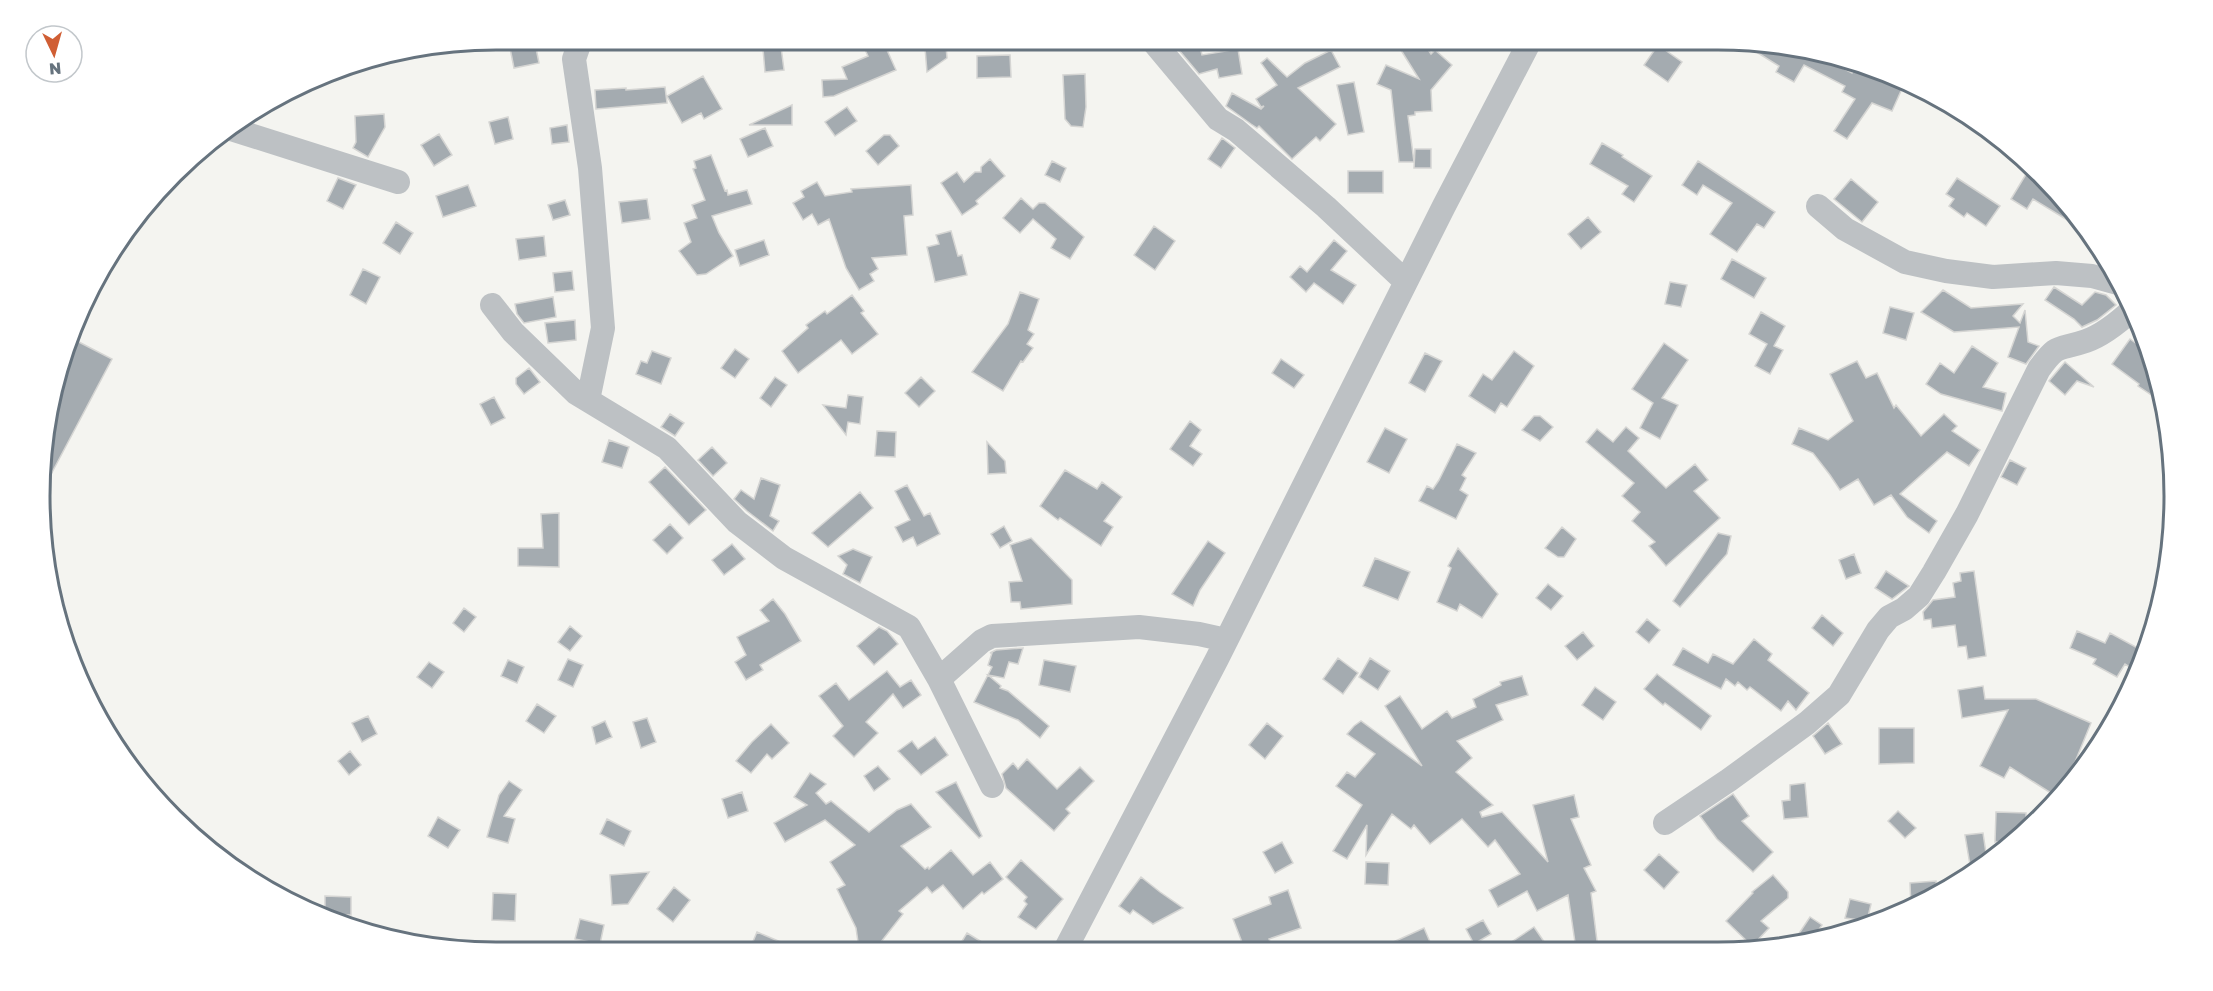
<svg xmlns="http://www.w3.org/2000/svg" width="2213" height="991" font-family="'Golos Text',sans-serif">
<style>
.building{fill:#a4abb0;stroke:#d5d5d3;stroke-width:1.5}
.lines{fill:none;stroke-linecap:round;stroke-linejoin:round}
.minor{stroke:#bdc1c4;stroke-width:24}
.rim{fill:none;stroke:#66737e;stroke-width:3}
</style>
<rect width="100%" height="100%" fill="#f4f4f0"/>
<path class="building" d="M860 39H882L896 70 834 96 823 97 822 80 847 79 842 67 868 56Z
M1176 39H1198L1202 55 1238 49 1242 74 1219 78 1217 69 1199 74 1178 49Z
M1394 39H1421L1431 54 1435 50 1452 65 1431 90 1432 111 1415 112V115L1408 116 1414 162H1399L1391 90 1377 84 1386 65 1419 79Z
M535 43 539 63 514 68 510 48Z
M1742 43 1819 56 1852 73 1856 65 1883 78 1885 73 1905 82 1892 111 1872 103 1847 139 1834 131 1855 99 1842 92 1845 86 1804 65 1794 82 1776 72 1779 66Z
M1658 45 1682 62 1668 82 1644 65Z
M946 46 947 58 927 72 925 48Z
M781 47 784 70 765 72 763 49Z
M1331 50 1340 67 1298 88 1336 124 1320 141 1316 137 1292 159 1259 126 1257 128 1251 124 1226 106 1232 93 1261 109 1264 106 1261 107 1256 99 1277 85 1261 63 1267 58 1287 77 1305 63Z
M1010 55 1011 77 977 78V56Z
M1085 74 1086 107 1083 127 1071 126 1065 119 1063 75Z
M703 76 722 109 704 119 701 113 682 123 667 96Z
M1354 82 1364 132 1348 135 1337 85Z
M665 87 667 103 596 109 595 90 626 88V90Z
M792 105V125H749Z
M847 107 857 121 835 136 825 122Z
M384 114 385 127 368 157 353 148 356 142 355 116Z
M508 117 513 139 495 144 489 122Z
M567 125 569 142 552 144 550 128Z
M765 128 773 146 748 157 740 139Z
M439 134 452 155 434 166 421 145Z
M884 135H890L899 146 878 165 866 151Z
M1222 138 1235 148 1221 168 1208 159Z
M1602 143 1623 155 1622 157 1652 176 1634 202 1622 194 1628 186 1590 164Z
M1415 149H1431V168H1414Z
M711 155 725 191 727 190 728 195 747 190 752 204 712 216 719 233 733 256 706 274 697 275 679 251 691 242 684 223 697 218 692 205 705 200 693 169 696 168 694 161Z
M990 159 1005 176 976 201 978 204 962 215 941 183 957 172 964 182 975 172H981V167Z
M1052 161 1066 168 1060 182 1045 175Z
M1698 161 1775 212 1764 228 1757 224 1737 252 1710 234 1732 203 1703 185 1697 195 1682 185Z
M2031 166 2080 218 2088 231 2087 232 2033 199 2027 209 2011 199Z
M1348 171H1383V193H1348Z
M338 178 356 185 343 209 327 201Z
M1957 178 2000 206 1986 226 1967 213 1964 217 1949 206 1954 199 1946 194Z
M1851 179 1878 202 1862 222 1834 199Z
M817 182 825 196 852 192 851 189 911 185 913 215 904 216 907 255 872 258 878 269 870 274 874 281 859 290 846 268 829 219 818 225 812 214 803 220 793 203 804 197 801 191Z
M468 185 476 206 443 217 436 196Z
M1021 198 1033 209 1039 203H1045L1084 237 1070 259 1051 248 1056 239 1033 219 1020 233 1003 218Z
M647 199 650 219 622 223 619 202Z
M565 200 570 215 553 220 548 205Z
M1588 217 1601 232 1581 249 1568 234Z
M396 222 413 233 400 254 383 243Z
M1154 226 1175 241 1155 270 1134 255Z
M951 231 958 256 962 255 967 275 935 282 927 247 939 244 936 235Z
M544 236 546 256 519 260 516 239Z
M764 240 769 255 740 266 735 250Z
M1334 240 1347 251 1331 270 1356 285 1343 304 1314 283 1306 292 1290 277 1300 266 1307 272Z
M1732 259 1766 278 1754 298 1721 279Z
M363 269 380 277 366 304 350 295Z
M572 271 574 290 555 292 553 273Z
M1670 282 1687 285 1681 307 1665 304Z
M2054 287 2082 305 2095 292 2106 295 2116 305 2097 320 2082 327 2074 319 2045 300Z
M1943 290 1971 308 2023 304 2013 316 2020 323 2025 310 2028 342 2039 346 2026 364 2008 357 2019 327 1954 332 1921 312Z
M1020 292 1039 299 1028 330 1034 334 1027 344 1033 348 1023 362 1021 361 1003 391 972 372 1008 324Z
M852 295 864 311 861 313 878 334 852 354 841 340 798 373 782 351 808 328 806 325 825 311 827 314Z
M553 297 556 317 524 323 517 314 515 304Z
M1890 307 1914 313 1906 340 1883 333Z
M1761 312 1785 326 1774 346 1783 350 1770 374 1755 366 1767 344 1749 334Z
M575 320 576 340 548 343 545 323Z
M73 339 112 359 39 497 48 407Z
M2130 339 2148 352 2142 360 2155 367 2162 402 2138 386 2139 384 2112 364Z
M1664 343 1688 360 1662 398 1678 405 1660 439 1640 428 1653 403 1632 389Z
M1972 346 1998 363 1983 387 2006 393 2002 411 1941 394 1926 384 1940 363 1954 373Z
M735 349 749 359 735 378 721 368Z
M652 351 671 358 661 384 636 374 641 361 647 363Z
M1514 351 1534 366 1507 407 1501 403 1495 413 1469 396 1483 374 1492 380Z
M1425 353 1442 361 1425 392 1409 383Z
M1281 359 1304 375 1294 388 1272 373Z
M1857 361 1866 378 1877 373 1894 408 1896 405 1921 436 1944 414 1957 426 1952 431 1980 450 1969 466 1947 452 1900 494 1937 521 1929 533 1907 517 1891 495 1874 505 1858 479 1840 490 1830 475 1813 453 1792 444 1799 428 1828 440 1853 421 1830 374Z
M2065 362 2094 387 2077 381 2065 395 2049 381Z
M529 368 540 382 524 394 516 384V378Z
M775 377 787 385 771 407 760 398Z
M921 377 935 391 919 407 905 393Z
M848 395 863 397 860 424 848 422 846 435 823 405 846 408Z
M494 397 505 418 491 425 480 404Z
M670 414 684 423 675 436 661 427Z
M1534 416H1540L1553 427 1540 441 1522 430Z
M1190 421 1201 430 1190 446 1202 454 1193 466 1170 449Z
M1626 427 1639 438 1628 451 1666 488 1695 464 1708 480 1694 491 1720 518 1666 566 1649 546 1655 542 1632 521 1640 512 1622 496 1634 483 1586 442 1597 429 1613 442Z
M1385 428 1407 439 1389 473 1367 462Z
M877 431 896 432 895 457 875 456Z
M609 440 629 447 622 468 602 462Z
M987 442 1005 461 1006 473 988 474Z
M1457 444 1476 453 1462 475 1466 478 1460 490 1468 495 1456 519 1419 501 1427 486 1433 489 1439 480Z
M712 447 727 463 713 476 698 460Z
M2010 460 2026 468 2017 485 2001 477Z
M665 467 706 510 689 525 649 482Z
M1065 470 1097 489 1102 482 1122 497 1104 521 1113 527 1101 546 1060 518 1058 520 1054 517 1040 506Z
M761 478 780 485 770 516 779 521 773 531 747 511 734 499 741 490 754 499Z
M907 485 924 516 930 513 940 534 917 546 913 537 903 542 895 527 910 520 895 491Z
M860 492 873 508 828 547 812 533Z
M559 513V567L518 566V548H543L541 514Z
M670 524 683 538 667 554 653 540Z
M1004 526 1012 541 1000 548 991 534Z
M1562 527 1576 539 1564 557H1558L1545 548Z
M1718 533 1731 536 1727 554 1680 607 1673 601Z
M1031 538 1072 580V604L1021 609 1020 602H1011L1009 582 1022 581 1010 545Z
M1208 541 1225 553 1200 590 1193 606 1172 594Z
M732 544 745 559 724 575 712 560Z
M1458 548 1498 594 1482 618 1460 604 1457 611 1437 602 1451 568 1448 566Z
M853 549 872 557 860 583 843 574 847 565 838 556Z
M1854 554 1861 573 1846 579 1839 560Z
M1375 558 1410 572 1398 600 1363 586Z
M1886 571 1909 586 1892 599 1875 588Z
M1974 571 1986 656 1968 659 1966 646 1958 647 1955 625 1932 628 1931 619 1924 620 1923 612 1933 600 1955 597 1953 583 1961 581 1960 573Z
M1548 584 1563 596 1551 610 1536 598Z
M773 599 785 614 801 641 760 665 763 670 746 680 735 662 746 655 737 637 769 621 760 610Z
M464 608 476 617 464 632 453 623Z
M1822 615 1843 633 1833 646 1812 628Z
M1647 619 1660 630 1649 643 1636 632Z
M570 626 582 636 570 651 558 642Z
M879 627 887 631 898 644 874 665 857 646Z
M2077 631 2105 643 2110 633 2145 652 2136 671 2125 664 2117 677 2093 664 2096 659 2070 648Z
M1583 632 1594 646 1577 660 1565 646Z
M1754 639 1772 654 1768 660 1809 693 1796 710 1788 701 1781 711 1750 687 1747 690 1738 682 1735 686 1726 679 1721 689 1673 665 1683 648 1708 663 1713 654 1733 664Z
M1023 648 1018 664 1009 662 1004 678 988 675 1001 686 1000 688 1008 691 1049 726 1040 738 1018 720 974 702 992 667 988 665 992 653H990L996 650Z
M1338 658 1358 673 1343 694 1323 679Z
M1370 658 1390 671 1378 690 1359 677Z
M568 659 583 665 573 687 558 680Z
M508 660 524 667 517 683 501 676Z
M1044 660 1076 666 1070 692 1039 685Z
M429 662 444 672 432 688 417 677Z
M887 671 900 687 911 680 921 695 903 708 893 694 866 722 878 733 854 757 833 736 843 726 819 696 836 683 849 700Z
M1657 674 1711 716 1701 730 1665 703 1663 705 1644 689Z
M1522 676 1528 695 1496 705 1503 720 1457 741 1472 758 1456 772 1493 805 1480 812 1482 817 1502 812 1548 862 1533 805 1574 795 1579 817 1571 819 1591 865 1584 868 1596 891 1591 893 1598 949H1576L1568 895 1537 911 1527 891 1498 907 1489 890 1520 874 1495 840 1488 847 1462 819 1430 844 1414 825 1411 829 1392 814 1366 855 1367 825 1347 859 1333 851 1362 805 1336 786 1347 772 1355 777 1375 754 1347 734 1354 726 1361 721 1422 766 1385 706 1400 696 1422 729 1447 711 1452 718 1476 707 1473 699 1501 685 1500 682Z
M1983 686 1985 699H2036L2091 723 2075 762 2054 795 2010 767 2004 778 1980 766 2008 710 1962 718 1958 690Z
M1595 687 1616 702 1603 720 1582 705Z
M537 704 556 716 544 733 526 721Z
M368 716 377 734 362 742 352 723Z
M647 718 656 742 641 748 633 722Z
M605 721 612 737 596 744 592 727Z
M1267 723 1283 736 1265 759 1249 745Z
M1828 723 1842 744 1825 754 1813 736Z
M771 724 789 743 772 759 767 754 751 773 736 761 752 742Z
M1879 728H1914V763L1879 764Z
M935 737 948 755 921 775 898 751 912 741 918 749Z
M350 751 361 765 349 775 338 761Z
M1027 759 1057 789 1080 767 1094 781 1066 809 1070 813 1054 831 1006 788 1002 774 1013 763 1018 769Z
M878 766 890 779 874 791 864 776Z
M810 773 826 784 816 793 826 804 831 801 869 832 897 810 911 804 931 827 901 846 925 869 928 867 929 869 951 850 973 875 990 862 1003 879 984 894 982 892 963 909 943 885 932 893 927 887 899 911 903 914 877 947 859 949 856 928 837 889 845 885 830 862 855 845 825 820 785 842 774 823 807 805 794 797Z
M509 781 522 790 504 816 515 819 508 843 487 837 499 795Z
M956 782 982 836 979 838 936 792Z
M1805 783 1808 817 1784 819 1782 801 1790 800V785Z
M742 792 748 811 728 818 722 799Z
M1733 794 1749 816 1742 821 1773 852 1753 872 1717 839 1700 816Z
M1898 811 1916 828 1905 838 1888 821Z
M1996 812 2026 813V830L2014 842H1995Z
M438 817 460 830 448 848 428 836Z
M607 819 631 831 624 846 600 834Z
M1983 833 1987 860 1971 871 1965 835Z
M1282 842 1293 863 1275 873 1263 852Z
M1659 854 1679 872 1664 889 1644 870Z
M1021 860 1063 899 1036 929 1018 917 1027 904 1024 901 1027 897 1006 877Z
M1366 862 1389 863 1388 885 1365 884Z
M649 872 628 904 612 905 610 875Z
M1773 875 1788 892V898L1761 921 1769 928 1752 946 1726 921 1753 893 1752 892Z
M1141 877 1160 892 1183 908 1153 924 1133 910 1130 914 1119 906Z
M1936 881 1937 893 1919 905 1911 908 1910 883Z
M674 887 690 900 673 922 657 909Z
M1288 890 1301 928 1269 939 1273 950H1245L1233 919 1271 904 1269 897Z
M493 893 516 894 515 921 492 920Z
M325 896 351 897V915L325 914Z
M1850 899 1871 904 1867 921 1845 918Z
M1810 917 1822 925 1814 937 1792 944Z
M580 919 604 925 600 944 575 939Z
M1483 920 1491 934 1474 944 1466 929Z
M1534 927 1549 949H1501Z
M1424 928 1433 949H1378Z
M757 932 802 951H749Z
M967 933 995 950 956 951Z"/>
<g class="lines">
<path class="minor" d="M581 39 574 59 590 168 603 328 588 400
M1151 39 1218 119 1236 130 1326 207 1406 282
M228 128 398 182
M1818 206 1845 229 1905 262 1946 271 1993 277 2056 273 2092 276 2121 284
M492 305 513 332 576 393 667 448 737 522 784 558 909 627 939 679 992 786
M939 679 982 641 992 636 1139 627 1199 634 1226 640
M1665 823 1729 780 1807 723 1839 695 1878 630 1889 617 1904 609 1919 596 1934 572 1967 514 2039 369C2059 342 2057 351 2086 341 2103 335 2119 322 2133 309
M1065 950 1217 659 1444 206 1531 39"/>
</g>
<path d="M0 0H2213V991H0ZM496 50H1718A446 446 0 0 1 2164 496V496A446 446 0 0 1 1718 942H496A446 446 0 0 1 50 496V496A446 446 0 0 1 496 50Z" fill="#fff" fill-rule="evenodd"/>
<path class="rim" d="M496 50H1718A446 446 0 0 1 2164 496V496A446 446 0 0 1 1718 942H496A446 446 0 0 1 50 496V496A446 446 0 0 1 496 50Z"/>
<g transform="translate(54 54) rotate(175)"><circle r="28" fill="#ffffff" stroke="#c2c7cb" stroke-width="1.5"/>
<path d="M0-4.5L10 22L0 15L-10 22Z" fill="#d05e34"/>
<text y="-9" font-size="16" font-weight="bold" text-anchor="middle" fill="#66737e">N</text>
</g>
</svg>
